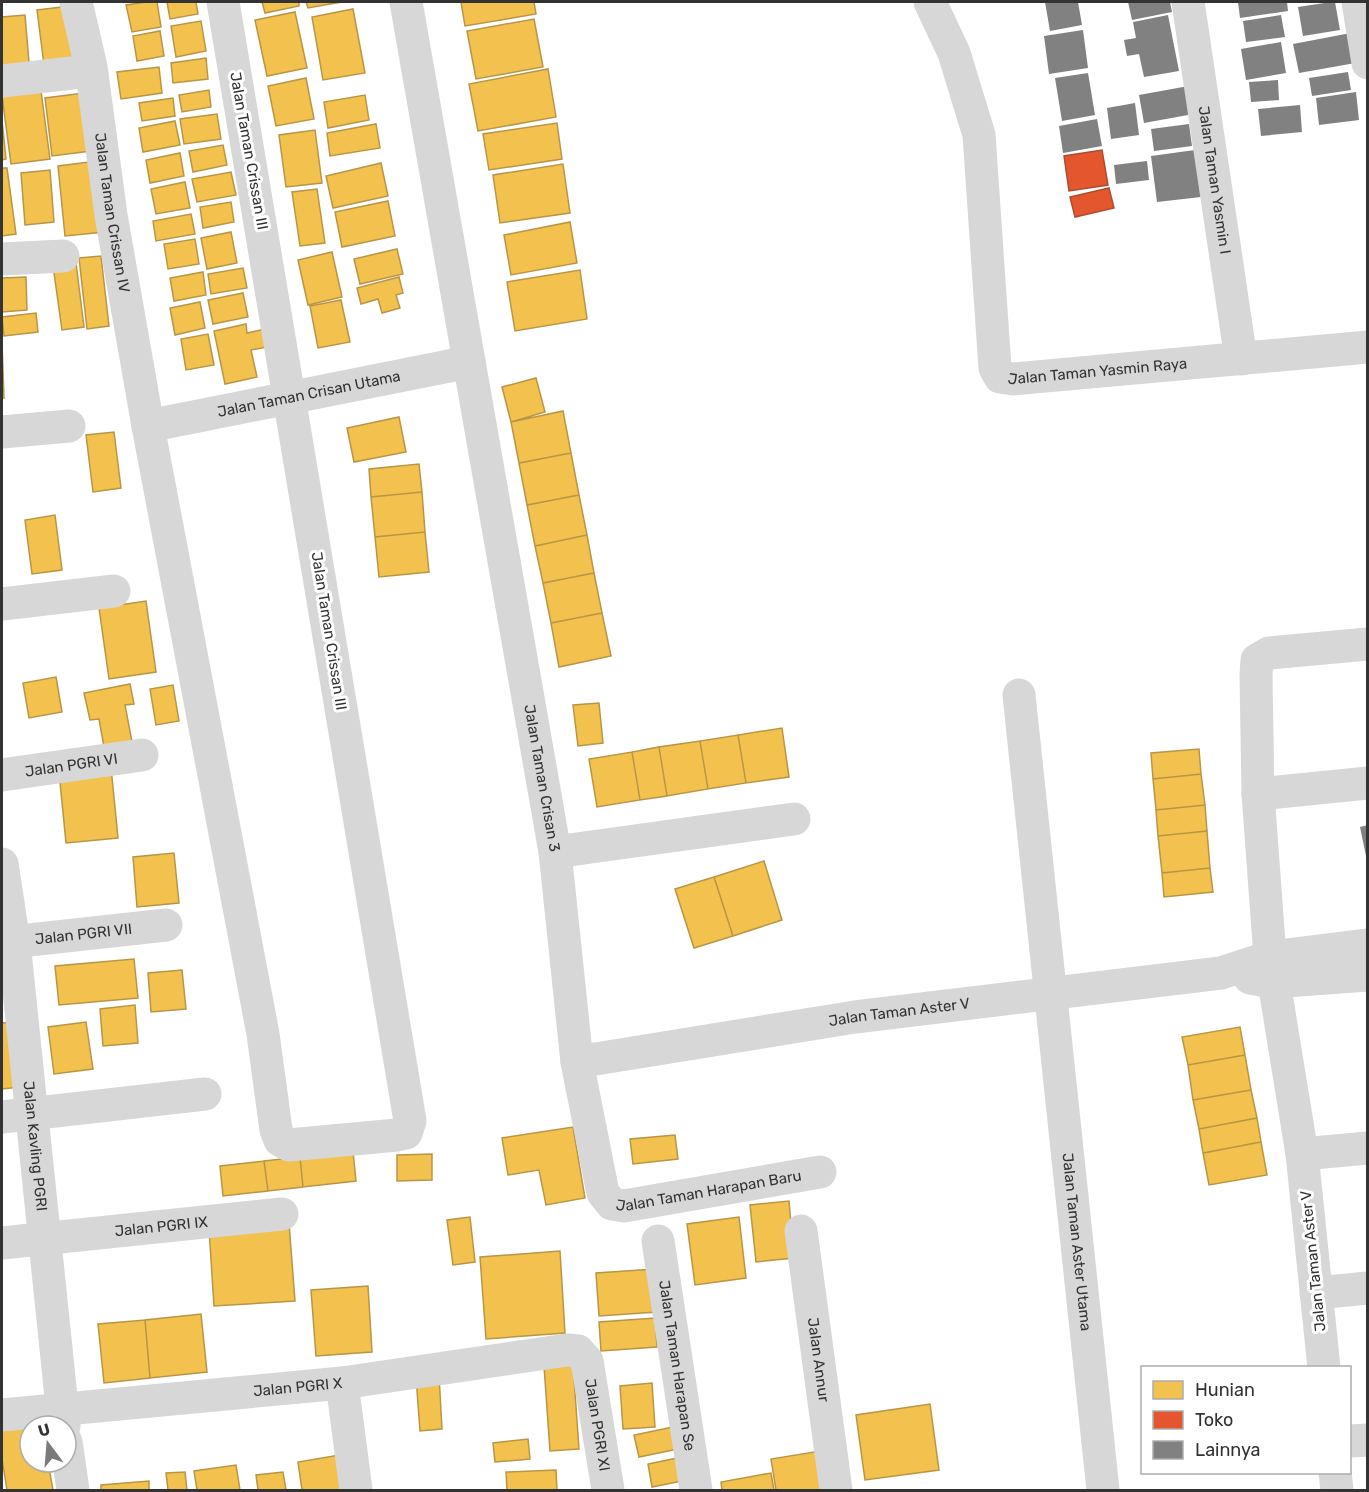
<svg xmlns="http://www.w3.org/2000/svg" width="1369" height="1492" font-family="Rubik,sans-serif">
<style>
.homes{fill:#f2c14e;stroke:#b99646;stroke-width:1.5}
.shops{fill:#e4572e;stroke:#af4c30;stroke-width:1.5}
.building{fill:#818181}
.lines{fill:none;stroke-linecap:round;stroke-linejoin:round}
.street{stroke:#d7d7d7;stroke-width:33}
.labels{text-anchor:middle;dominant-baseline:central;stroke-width:6;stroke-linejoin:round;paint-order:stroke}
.street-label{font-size:15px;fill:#333;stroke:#fff}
</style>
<rect width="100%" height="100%" fill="#fff"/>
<path class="homes" d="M147 2H157L161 27 132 32 126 5Z
M167 2H196L198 14 170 19Z
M262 2H299V6L265 13Z
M306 2H342L308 8Z
M461 2H534L536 14 465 26Z
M70 6 76 61 44 65 37 10Z
M353 9 365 73 323 80 312 17Z
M295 12 307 68 267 76 255 20Z
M25 15 30 74 2 72V17Z
M534 19 543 67 476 79 467 31Z
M201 21 206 51 176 57 171 26Z
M160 31 164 56 137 61 133 36Z
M206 58 208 79 173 83 171 63Z
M159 67 162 93 121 99 117 72Z
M548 69 556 117 478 131 469 84Z
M306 78 314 119 276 126 268 86Z
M209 90 211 107 182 112 179 95Z
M41 91 50 159 11 164 2 96Z
M92 92 99 150 52 156 45 98Z
M365 95 369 120 328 128 324 102Z
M173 98 175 116 142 121 139 103Z
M217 114 221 139 184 144 180 119Z
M2 120 6 159 2 160Z
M175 121 180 145 143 152 139 128Z
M557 123 562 159 489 170 483 134Z
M376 124 380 148 330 156 327 133Z
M315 130 322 183 286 187 279 135Z
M223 145 227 165 193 172 189 151Z
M180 153 184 176 150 183 146 160Z
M97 161 105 232 65 236 58 166Z
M381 163 388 196 333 208 326 176Z
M563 164 570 213 500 223 493 175Z
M2 168H7L16 234 2 236Z
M50 170 54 222 25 225 21 173Z
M231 172 236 195 197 202 192 179Z
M185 182 190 208 156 214 151 189Z
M317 189 325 243 300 246 292 192Z
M388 201 395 236 342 247 335 212Z
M231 202 234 222 203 228 200 207Z
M191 214 195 234 156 241 153 221Z
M570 222 577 263 511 275 504 235Z
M231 232 237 263 207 269 201 238Z
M195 239 199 264 168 269 164 244Z
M397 249 403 274 360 284 354 259Z
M332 252 342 297 308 305 298 260Z
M101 256 109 326 87 329 79 258Z
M76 263 84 327 62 330 53 266Z
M243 268 247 288 211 294 208 274Z
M580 270 587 319 515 331 507 282Z
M203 272 206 295 174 301 170 278Z
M26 277 27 310 2 312V278Z
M399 277 403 293 396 295 400 308 382 313 378 299 361 304 357 288Z
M243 293 248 317 213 324 208 300Z
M341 300 350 342 318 348 310 306Z
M200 302 205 328 175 335 170 308Z
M36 313 38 332 4 336 2 317Z
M246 324 247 333 274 327 277 345 251 350 257 377 225 384 214 331Z
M208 334 214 365 186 370 181 339Z
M2 343 4 398H2Z
M536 378 545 412 511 422 502 387Z
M563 411 571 453 519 463 511 422Z
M399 417 406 452 354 462 347 428Z
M114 432 121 488 93 492 86 435Z
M571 453 579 495 527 505 519 463Z
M419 464 422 492 371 497 369 469Z
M422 492 425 532 375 537 371 497Z
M579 495 587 535 535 546 527 505Z
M55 515 62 570 32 574 25 520Z
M425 532 429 572 379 577 375 537Z
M587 535 594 573 543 583 535 546Z
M594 573 602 613 551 623 543 583Z
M146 601 156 672 109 679 99 608Z
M602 613 611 656 559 667 551 623Z
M56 677 62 712 29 718 23 683Z
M130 684 134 704 125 705 132 742 104 747 99 719 90 720 84 693Z
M173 685 179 721 156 725 150 689Z
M599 703 603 743 578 746 573 705Z
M782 728 789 777 746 783 738 735Z
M738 735 746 783 708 789 700 741Z
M700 741 708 789 667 796 659 747Z
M659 747 667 796 640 800 632 752Z
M1199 749 1201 774 1153 779 1151 753Z
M632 752 640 800 597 807 589 759Z
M111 767 118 838 66 843 59 772Z
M1201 774 1205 805 1156 810 1153 779Z
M1205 805 1207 831 1158 836 1156 810Z
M1207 831 1210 868 1162 873 1158 836Z
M174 853 179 903 137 907 133 857Z
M764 861 782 920 733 936 714 877Z
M1210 868 1213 892 1164 897 1162 873Z
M714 877 733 936 694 948 675 889Z
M134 959 138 998 59 1005 55 966Z
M182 970 186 1009 151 1012 148 973Z
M135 1005 138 1043 103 1046 100 1009Z
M15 1022 21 1087 2 1089V1023Z
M86 1022 93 1069 54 1074 48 1027Z
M1240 1027 1245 1055 1188 1065 1182 1037Z
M1245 1055 1251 1090 1193 1100 1188 1065Z
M1251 1090 1257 1118 1199 1129 1193 1100Z
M1257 1118 1261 1142 1203 1153 1199 1129Z
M573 1127 585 1198 546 1205 539 1170 508 1175 502 1138Z
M675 1135 678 1159 633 1164 630 1139Z
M1261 1142 1267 1175 1209 1185 1203 1153Z
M353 1151 356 1181 303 1187 300 1157Z
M432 1154V1180L397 1181V1155Z
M300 1157 303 1187 268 1191 264 1161Z
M264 1161 268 1191 223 1196 220 1166Z
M789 1201 794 1258 756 1262 750 1205Z
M470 1217 475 1262 453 1265 447 1220Z
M739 1217 746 1278 695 1285 687 1224Z
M289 1223 295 1301 214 1306 209 1229Z
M560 1251 565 1333 486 1339 480 1257Z
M654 1269 657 1312 599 1316 596 1273Z
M368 1286 372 1352 316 1356 311 1290Z
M201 1314 207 1372 150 1378 145 1320Z
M655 1318 657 1347 601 1351 599 1322Z
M145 1320 150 1378 104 1383 98 1324Z
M573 1364 579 1449 550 1451 544 1366Z
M439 1375 442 1429 420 1431 416 1377Z
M652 1383 655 1427 623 1429 620 1386Z
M930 1404 939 1470 865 1480 856 1415Z
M683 1425 688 1447 639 1457 634 1435Z
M30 1426V1462H48L53 1490H7L2 1459V1430Z
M528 1439 530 1459 495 1462 493 1443Z
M820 1451 827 1490H776L771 1459Z
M339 1455 344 1490H302L298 1462Z
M687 1456 692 1479 652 1487 648 1464Z
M236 1465 240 1490H197L194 1471Z
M556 1470 557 1490H507L506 1472Z
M185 1472 187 1490H168L166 1473Z
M283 1472 286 1490H258L256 1475Z
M771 1473 774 1490H722L721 1482Z
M149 1481V1490H101V1485Z"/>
<path class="shops" d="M1102 150 1108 185 1069 191 1064 156Z
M1109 188 1114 208 1075 217 1070 197Z"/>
<path class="building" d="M1045 2H1078L1082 25 1050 31Z
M1128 2H1170L1172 12 1132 20Z
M1238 2H1287L1288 11 1240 18Z
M1331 2H1335L1340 30 1303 36 1298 7Z
M1168 15 1179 71 1144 77 1139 54 1127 56 1124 40 1136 38 1133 22Z
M1281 15 1285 37 1246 42 1243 21Z
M1083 30 1088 68 1049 74 1044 36Z
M1356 32 1361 62 1299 73 1293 44Z
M1281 42 1286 73 1246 80 1241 49Z
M1348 72 1351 90 1312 96 1309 78Z
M1088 73 1095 115 1062 121 1055 78Z
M1278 80 1279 100 1251 102 1249 82Z
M1194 85 1199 113 1144 123 1139 95Z
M1356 92 1359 120 1319 125 1316 98Z
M1135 103 1139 135 1111 139 1107 108Z
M1300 105 1302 132 1261 136 1258 109Z
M1097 119 1102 146 1063 153 1059 126Z
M1189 124 1192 146 1154 151 1151 129Z
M1195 150 1201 197 1157 202 1151 156Z
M1147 161 1149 180 1116 184 1114 165Z
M1368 825V856H1366L1360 827Z"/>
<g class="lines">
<g class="street">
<path id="s1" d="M76 2 91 67 111 215 148 426 263 1034 276 1130 280 1140 289 1145 397 1135 406 1133 410 1121 223 2"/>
<path id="s2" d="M406 2 555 852 577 1062 603 1193 612 1204 624 1206 820 1172"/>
<path id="s3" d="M930 2 954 53 979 135 995 368 1000 377 1013 379 1368 347"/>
<path id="s4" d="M1188 2 1241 359"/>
<path d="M1358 2 1368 63"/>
<path d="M2 81 72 73"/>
<path d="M2 259 63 256"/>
<path id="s5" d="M148 426 469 362"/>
<path d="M2 432 69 426"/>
<path d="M2 604 114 591"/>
<path id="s6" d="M1019 695 1103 1490"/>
<path id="s7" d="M2 775 142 755"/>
<path d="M1258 794 1368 783"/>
<path d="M555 852 794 819"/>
<path id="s8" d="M2 864 14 942 64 1426"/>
<path id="s9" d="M2 943 166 925"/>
<path d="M1250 978 1272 982 1368 975"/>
<path id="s10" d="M577 1062 855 1017 1221 973 1270 957 1368 945"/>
<path d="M2 1117 205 1094"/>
<path d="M1302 1154 1368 1148"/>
<path id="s11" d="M801 1231 836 1490"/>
<path id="s12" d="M658 1241 696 1490"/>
<path id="s13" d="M2 1243 282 1214"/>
<path d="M1316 1293 1368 1288"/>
<path d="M1324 1368 1302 1154 1270 957 1258 794 1256 675 1257 660 1269 653 1368 644"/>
<path d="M342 1383 356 1490"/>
<path id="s14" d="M2 1415 342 1383 567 1350 578 1351 587 1361 608 1490"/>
<path d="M1350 1441 1368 1440"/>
<path d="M66 1442 73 1490"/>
<path d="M1335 1472 1337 1490"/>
</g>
</g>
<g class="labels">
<g class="street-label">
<text transform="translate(249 151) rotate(80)">Jalan Taman Crissan III</text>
<text stroke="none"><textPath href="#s4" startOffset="180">Jalan Taman Yasmin I</textPath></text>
<text stroke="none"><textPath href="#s1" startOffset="214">Jalan Taman Crissan IV</textPath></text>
<text stroke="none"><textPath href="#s3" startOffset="484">Jalan Taman Yasmin Raya</textPath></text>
<text stroke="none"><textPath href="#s5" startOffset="164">Jalan Taman Crisan Utama</textPath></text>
<text transform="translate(329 631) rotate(81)">Jalan Taman Crissan III</text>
<text stroke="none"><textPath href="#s7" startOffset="70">Jalan PGRI VI</textPath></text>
<text stroke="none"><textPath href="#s2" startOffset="788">Jalan Taman Crisan 3</textPath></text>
<text stroke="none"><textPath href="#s9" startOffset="82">Jalan PGRI VII</textPath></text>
<text stroke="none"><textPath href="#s10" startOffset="326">Jalan Taman Aster V</textPath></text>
<text stroke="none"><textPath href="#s8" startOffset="284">Jalan Kavling PGRI</textPath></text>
<text stroke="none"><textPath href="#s2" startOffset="1320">Jalan Taman Harapan Baru</textPath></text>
<text stroke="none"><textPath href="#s13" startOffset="160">Jalan PGRI IX</textPath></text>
<text stroke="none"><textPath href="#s6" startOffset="550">Jalan Taman Aster Utama</textPath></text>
<text transform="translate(1313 1261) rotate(-96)">Jalan Taman Aster V</text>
<text stroke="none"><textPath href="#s11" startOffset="130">Jalan Annur</textPath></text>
<text stroke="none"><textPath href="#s12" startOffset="126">Jalan Taman Harapan Se</textPath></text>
<text stroke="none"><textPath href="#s14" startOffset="297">Jalan PGRI X</textPath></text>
<text stroke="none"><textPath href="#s14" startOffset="658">Jalan PGRI XI</textPath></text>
</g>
</g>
<rect width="1369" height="1492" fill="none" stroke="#333333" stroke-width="6"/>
<rect x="1141" y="1366" width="210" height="108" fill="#ffffff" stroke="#adadad" stroke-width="1.5"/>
<rect x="1153" y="1381" width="30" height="18" fill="#f2c14e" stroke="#adadad" stroke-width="1.5"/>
<text x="1195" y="1396" font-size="18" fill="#333333">Hunian</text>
<rect x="1153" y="1411" width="30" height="18" fill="#e4572e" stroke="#adadad" stroke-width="1.5"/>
<text x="1195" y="1426" font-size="18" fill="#333333">Toko</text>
<rect x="1153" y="1441" width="30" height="18" fill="#818181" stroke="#adadad" stroke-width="1.5"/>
<text x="1195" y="1456" font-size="18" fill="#333333">Lainnya</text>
<g transform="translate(48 1444) rotate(344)"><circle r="28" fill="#ffffff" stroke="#adadad" stroke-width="1.5"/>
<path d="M0-4.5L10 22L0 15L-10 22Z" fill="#7a7a7a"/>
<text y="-9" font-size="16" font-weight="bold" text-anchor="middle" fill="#333333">U</text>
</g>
</svg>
